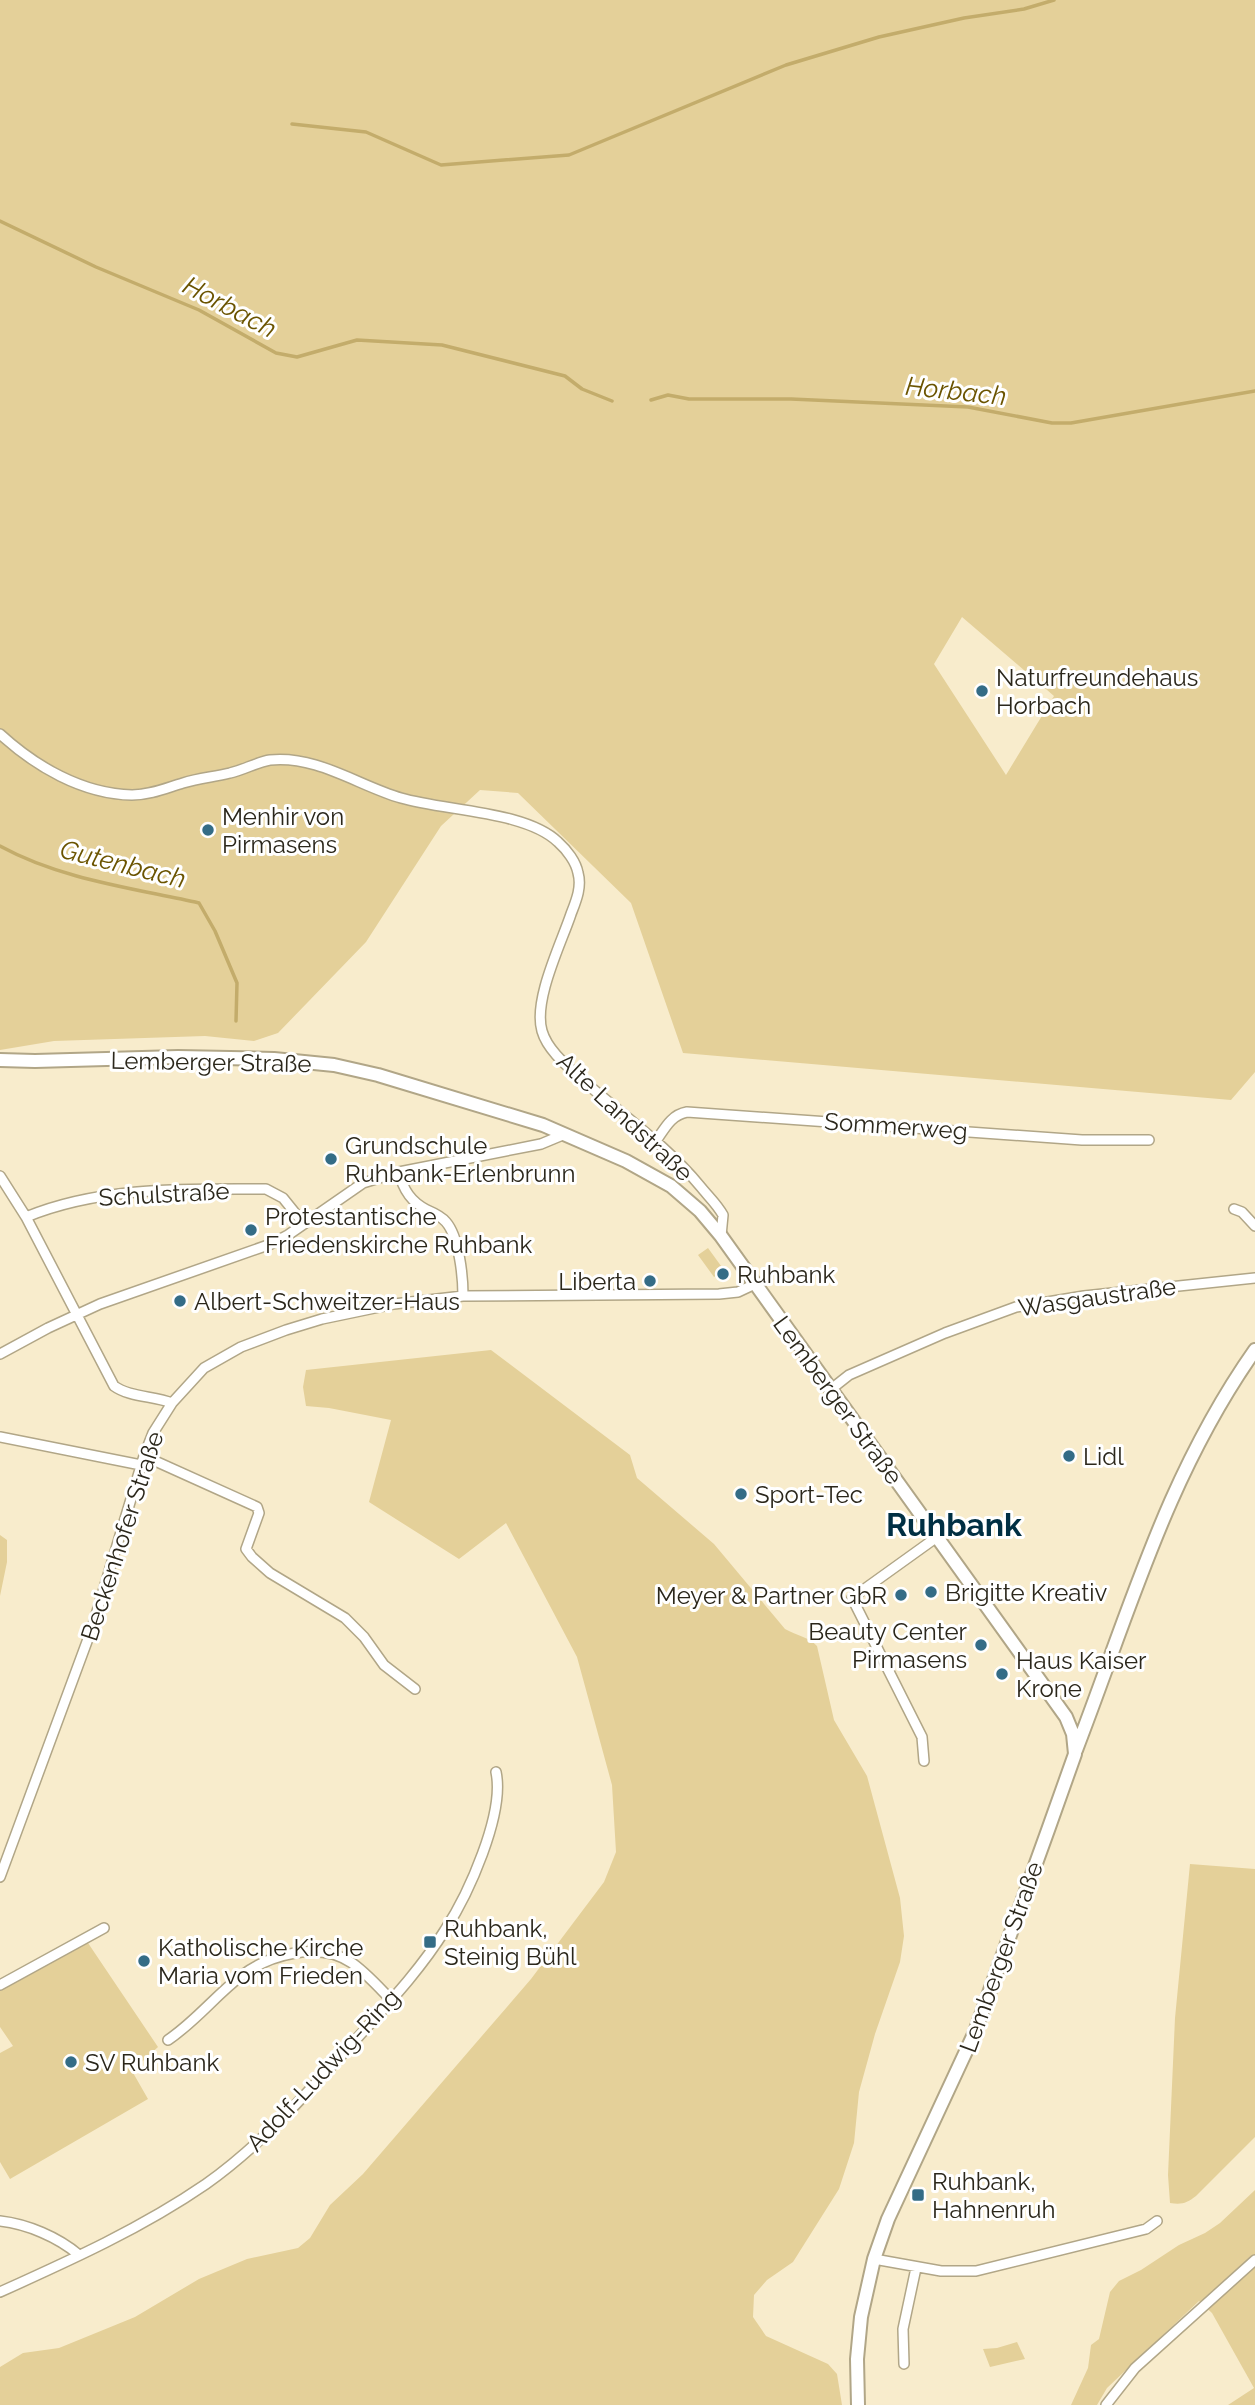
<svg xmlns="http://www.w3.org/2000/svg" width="1255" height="2405" font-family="Raleway,sans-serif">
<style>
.green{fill:#e4d099;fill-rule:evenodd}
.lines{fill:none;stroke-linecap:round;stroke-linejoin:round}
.stream{stroke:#c3ac6b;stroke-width:3.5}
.street-casing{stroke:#b1a687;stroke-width:12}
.secondary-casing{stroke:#b1a687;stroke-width:16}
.street{stroke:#fff;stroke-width:9}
.secondary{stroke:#fff;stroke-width:12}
.poi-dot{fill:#346c86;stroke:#fff;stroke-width:2.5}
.labels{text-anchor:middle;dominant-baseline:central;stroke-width:6;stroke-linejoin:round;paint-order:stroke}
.poi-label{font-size:24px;fill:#2b271b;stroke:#fff;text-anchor:start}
.street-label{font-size:24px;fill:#2b271b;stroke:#fff}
.water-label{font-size:26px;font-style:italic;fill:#6b5400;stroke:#fff}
.district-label{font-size:32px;font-weight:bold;fill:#002f43;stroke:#fff}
</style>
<rect width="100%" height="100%" fill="#f8eccc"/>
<path class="green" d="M0 0H1255V1072L1231 1100 683 1053 631 903 518 793 480 790 441 826 366 942 278 1033 254 1041 205 1036 54 1041 0 1050ZM962 617 1054 696 1006 775 934 664Z
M708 1248 724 1270 714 1277 698 1255Z
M491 1350 630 1455 637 1478 714 1544 785 1629C797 1636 809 1637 817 1646L834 1720 867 1776 900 1898 904 1936 900 1962 875 2034 859 2092 854 2143 839 2189 793 2262 767 2280 754 2295 753 2317 766 2336 828 2364 837 2374 842 2405H0V2367L23 2353 59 2348 135 2317 199 2279 247 2259 298 2248 310 2238 330 2205 363 2174 531 1979 604 1882 616 1852 612 1785 577 1657 506 1523 459 1559 369 1502 391 1420 329 1408 306 1406 303 1387 306 1370Z
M0 1535 7 1540V1562L0 1596Z
M1190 1864 1255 1869V2137L1196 2196C1187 2203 1182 2205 1170 2203L1168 2175 1175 2018Z
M86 1940 158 2047 132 2071 148 2099 10 2179 0 2162V2053L13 2046 0 2027V1990Z
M1255 2190V2405H1228L1254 2388 1212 2313 1199 2301 1107 2388 1097 2405H1071L1088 2368 1091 2345 1099 2339 1110 2292 1119 2281 1141 2270 1179 2245 1205 2233 1220 2223Z
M1017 2342 1025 2359 990 2367 983 2349 997 2348Z"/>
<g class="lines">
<path class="stream" d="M292 124 366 132 441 165 569 155 786 65 879 37 964 18 1024 9 1054 0
M0 221 96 267 199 310 276 353 297 357 357 340 442 345 565 376 582 389 612 401
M651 400 668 395 689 399H791L968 407 1052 423H1071L1255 391
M0 846C60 879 132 888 199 903L215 931 237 983 236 1021"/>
<g class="street-casing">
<path id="street" d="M0 734C35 766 82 794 132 795 150 795 166 788 183 783 199 778 214 777 230 773 244 770 257 762 270 760 317 755 359 786 401 798 445 811 526 811 558 842 567 850 576 862 578 873 582 887 576 901 571 914 561 944 533 1000 542 1031 548 1052 571 1069 586 1083 625 1117 667 1146 700 1186 708 1196 717 1204 723 1215L721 1236
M656 1141C665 1128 671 1115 687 1112L1082 1140H1149
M399 1172C403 1190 411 1202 427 1210 434 1213 441 1216 446 1222 459 1237 463 1276 463 1296
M0 1176 26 1217 114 1386C129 1397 154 1396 172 1403
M1234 1209 1242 1212 1255 1226
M26 1217C101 1186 186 1189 266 1189L283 1198 304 1224
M0 1354 48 1328 100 1304 271 1244 288 1235 363 1183 399 1172 541 1144 565 1134
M830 1390 849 1375 945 1333 1016 1307 1084 1296 1255 1278
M0 1437 141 1465
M144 1456 257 1507 259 1513 246 1549 252 1557 270 1573 345 1618 364 1637 384 1665 415 1689
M924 1761 922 1737 852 1598 937 1537
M0 1877 92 1628 144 1456 153 1433 172 1403 204 1368 241 1347 286 1330 322 1319 394 1304 463 1296 719 1294 738 1292 755 1284
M0 1985 104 1928
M168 2040C196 2021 215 1996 241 1976 270 1954 319 1941 352 1963 366 1973 379 1987 391 2000
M0 2221C27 2224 58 2237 79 2255
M874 2259 941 2271H976L1146 2229 1157 2221
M0 2292C71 2260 142 2228 206 2184 261 2145 306 2094 351 2045 384 2008 419 1972 445 1930 468 1895 505 1814 496 1772
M904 2364 903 2329 916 2268
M1106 2405 1135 2368 1255 2260"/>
</g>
<g class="secondary-casing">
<path id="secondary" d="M0 1060 35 1061 178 1057 274 1059 334 1065 378 1075 543 1125 626 1161 671 1186 700 1211 721 1236 1066 1717 1073 1734 1075 1754 1048 1830 975 2032 888 2219 874 2259 861 2317 857 2359 858 2405
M1076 1750C1130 1610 1167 1475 1255 1350"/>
</g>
<use href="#street" class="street"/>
<use href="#secondary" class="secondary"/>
</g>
<g class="poi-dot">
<circle cx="982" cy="691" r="7"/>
<circle cx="208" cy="830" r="7"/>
<circle cx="331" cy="1159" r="7"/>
<circle cx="251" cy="1230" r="7"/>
<circle cx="723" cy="1274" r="7"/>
<circle cx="650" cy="1281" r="7"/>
<circle cx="180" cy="1301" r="7"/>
<circle cx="1069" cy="1456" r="7"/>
<circle cx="741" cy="1494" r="7"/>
<circle cx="931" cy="1592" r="7"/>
<circle cx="901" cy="1595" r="7"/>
<circle cx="981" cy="1645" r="7"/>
<circle cx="1002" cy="1674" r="7"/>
<rect x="423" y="1935" width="14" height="14" rx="3.5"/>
<circle cx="144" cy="1961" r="7"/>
<circle cx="71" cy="2062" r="7"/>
<rect x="911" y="2188" width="14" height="14" rx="3.5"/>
</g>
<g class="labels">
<g class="poi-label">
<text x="996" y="677">Naturfreundehaus<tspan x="996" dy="28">Horbach</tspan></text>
<text x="222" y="816">Menhir von<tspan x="222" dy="28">Pirmasens</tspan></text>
<text x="345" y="1145">Grundschule<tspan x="345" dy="28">Ruhbank-Erlenbrunn</tspan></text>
<text x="265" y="1216">Protestantische<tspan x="265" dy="28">Friedenskirche Ruhbank</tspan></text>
<text x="737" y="1274">Ruhbank</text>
<text x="636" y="1281" text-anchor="end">Liberta</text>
<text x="194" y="1301">Albert-Schweitzer-Haus</text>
<text x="1083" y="1456">Lidl</text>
<text x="755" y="1494">Sport-Tec</text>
<text x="945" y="1592">Brigitte Kreativ</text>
<text x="887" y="1595" text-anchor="end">Meyer &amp; Partner GbR</text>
<text x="967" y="1631" text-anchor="end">Beauty Center<tspan x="967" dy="28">Pirmasens</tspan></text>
<text x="1016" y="1660">Haus Kaiser<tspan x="1016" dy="28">Krone</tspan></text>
<text x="444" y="1928">Ruhbank,<tspan x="444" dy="28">Steinig Bühl</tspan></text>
<text x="158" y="1947">Katholische Kirche<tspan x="158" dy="28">Maria vom Frieden</tspan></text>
<text x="85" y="2062">SV Ruhbank</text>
<text x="932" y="2181">Ruhbank,<tspan x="932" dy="28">Hahnenruh</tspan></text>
</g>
<g class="street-label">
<text transform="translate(211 1062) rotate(1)">Lemberger Straße</text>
<text transform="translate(625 1117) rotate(43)">Alte Landstraße</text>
<text transform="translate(896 1126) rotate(4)">Sommerweg</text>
<text transform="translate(164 1194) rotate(-3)">Schulstraße</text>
<text transform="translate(1097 1297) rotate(-8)">Wasgaustraße</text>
<text transform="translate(838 1400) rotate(54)">Lemberger Straße</text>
<text transform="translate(122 1536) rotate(-72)">Beckenhofer Straße</text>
<text transform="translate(1001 1957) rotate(-70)">Lemberger Straße</text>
<text transform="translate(323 2070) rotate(-47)">Adolf-Ludwig-Ring</text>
</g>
<g class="water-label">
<text transform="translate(230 307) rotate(28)">Horbach</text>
<text transform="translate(956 391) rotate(6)">Horbach</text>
<text transform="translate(123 864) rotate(14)">Gutenbach</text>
</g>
<g class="district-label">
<text x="954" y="1524">Ruhbank</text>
</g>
</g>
</svg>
